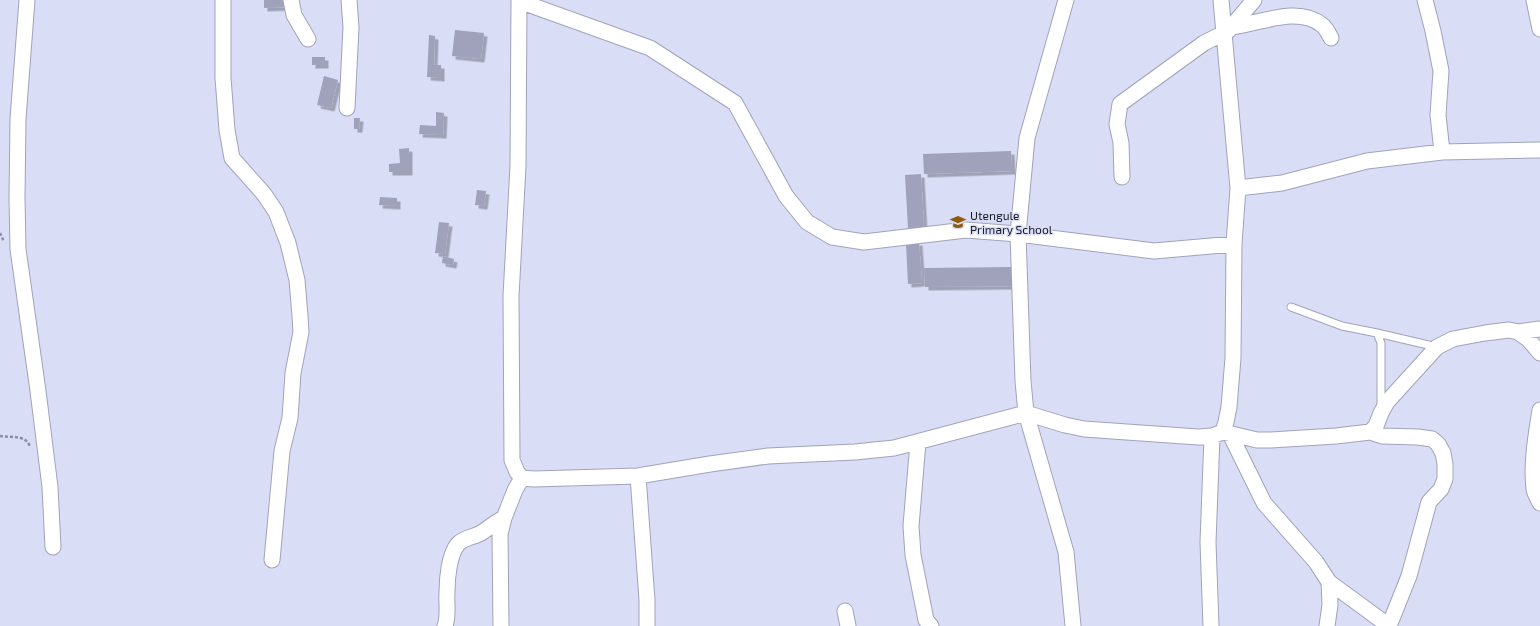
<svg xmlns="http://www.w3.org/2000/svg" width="1540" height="626" font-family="'Exo 2',sans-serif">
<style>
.building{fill:#9fa2ba;filter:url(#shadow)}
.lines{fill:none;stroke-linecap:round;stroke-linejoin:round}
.lane-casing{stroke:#a0a3bc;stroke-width:9}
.street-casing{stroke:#a0a3bc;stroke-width:17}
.path{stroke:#8b8ea0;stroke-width:2.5;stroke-dasharray:3 2;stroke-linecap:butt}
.lane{stroke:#fff;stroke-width:7}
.street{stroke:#fff;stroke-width:15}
.labels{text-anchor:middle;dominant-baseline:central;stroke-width:3;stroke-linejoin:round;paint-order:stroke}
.poi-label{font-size:12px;fill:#1a1c25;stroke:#d9ddf6;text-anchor:start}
</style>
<defs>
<filter id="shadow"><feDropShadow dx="3.5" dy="3.5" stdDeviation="0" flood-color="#0004"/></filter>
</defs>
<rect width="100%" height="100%" fill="#d9ddf6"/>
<path class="building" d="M264 0H289V7L264 8Z
M455 30 484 33 481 59 452 56Z
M429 35 435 36 434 65H441V78L427 77Z
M312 57H325V65H312Z
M324 76 338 80 331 108 317 105Z
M436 112 444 113 443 135 419 134 420 125 436 126Z
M354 118H360L359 129H354Z
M409 148V172H389V164L400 163 399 149Z
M1011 151 1012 171 924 174 923 154Z
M921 174 924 227 908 228 905 175Z
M477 190 486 191 484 206 475 205Z
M380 197 397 198V206L379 205Z
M439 222 449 223 445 254 435 253Z
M919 242 922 283 908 284 906 243Z
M443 256 454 259 453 265 442 263Z
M1012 267V286L925 287 924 268Z"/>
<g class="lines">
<g class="lane-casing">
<path id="lane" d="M1291 307 1342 326 1377 333 1437 347
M1377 333 1381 343V407"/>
</g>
<g class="street-casing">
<path id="street" d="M27 0 18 119 17 198 18 249 38 391 50 487 53 547
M223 0V78L227 130 232 158 264 194 276 212 288 243 297 280 300 316 301 332 293 373 290 418 282 451 272 560
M291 0 294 15 308 39
M519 0 518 166 511 296 512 460 517 472 522 478 534 479 638 476 710 464 768 456 855 452 894 448 1026 413 1065 425 1084 429 1198 437 1212 436 1223 432 1257 440H1271L1336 436 1370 432 1376 426 1381 413 1387 402 1437 347 1453 339 1485 333 1509 330 1518 332 1528 339 1540 353
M1066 0 1027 138 1018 234 1023 381 1026 413 1066 552 1073 626
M1221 0 1238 188 1234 244 1233 358 1229 407 1226 422 1223 432
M1425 0 1433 31 1441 71 1438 115 1442 152
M1534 0 1540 29
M519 1 650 48 735 103 786 196 807 222 832 237 864 242 966 230 1018 234 1154 251 1234 244
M1231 27C1259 24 1298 5 1322 25 1326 28 1329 34 1331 38
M1228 31 1254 0
M347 108 351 27 349 0
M1122 177 1121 143 1117 124 1120 104 1204 43 1224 33
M1238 188 1282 183 1367 161 1442 152 1540 150
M1518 332 1540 329
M1540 410C1536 435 1531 463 1534 489 1534 493 1538 498 1540 503
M1370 432 1382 436 1418 437 1432 439 1438 444 1443 453 1445 464V479L1441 489 1429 502 1409 576 1389 626
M1230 434 1264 503 1316 562 1329 582 1330 605 1327 626
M918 442 911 526 913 555 926 620 931 626
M638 476 647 600V626
M1329 582 1389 626
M845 611 848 626
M445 626C449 615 446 603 447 592 447 579 449 554 458 544 463 538 474 537 481 533 489 528 495 522 504 518
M501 626 500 534 504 518 515 490 522 478
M1211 626 1208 542 1212 436"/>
</g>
<path class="path" d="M0 233 4 242
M0 436C11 438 26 434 30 447"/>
<use href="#lane" class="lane"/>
<use href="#street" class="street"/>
</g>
<defs>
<g id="school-bare" transform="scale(1.2)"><path d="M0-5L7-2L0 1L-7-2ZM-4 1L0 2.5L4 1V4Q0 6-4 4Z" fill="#8f5a0b" stroke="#d9ddf6" stroke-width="2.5" paint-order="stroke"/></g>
</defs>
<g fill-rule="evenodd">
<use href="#school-bare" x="958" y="222"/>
</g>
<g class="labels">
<g class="poi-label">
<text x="970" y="215">Utengule<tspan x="970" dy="14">Primary School</tspan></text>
</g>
</g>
</svg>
